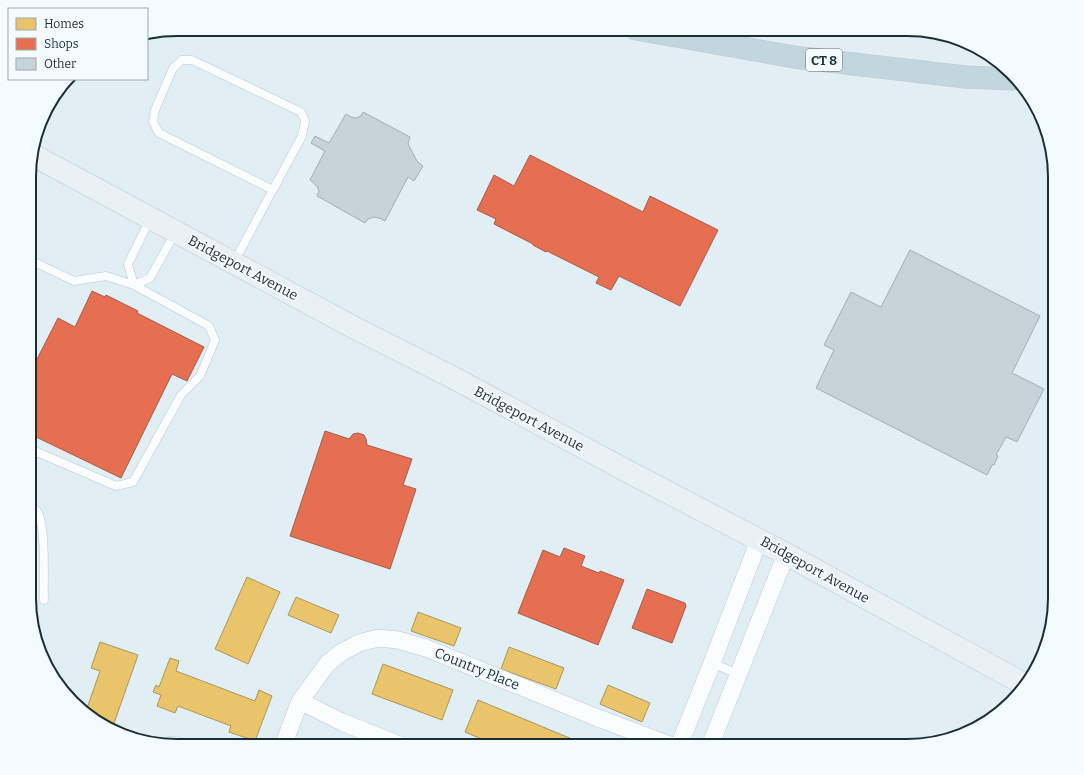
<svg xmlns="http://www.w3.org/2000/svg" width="1084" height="775" font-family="Bitter,serif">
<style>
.homes{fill:#e9c46a;stroke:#ac975a}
.shops{fill:#e76f51;stroke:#aa5b48}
.building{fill:#c6d4d9;stroke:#a2afb4}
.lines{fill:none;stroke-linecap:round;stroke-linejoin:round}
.lane-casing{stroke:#bdcacf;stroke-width:9}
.street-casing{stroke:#bdcacf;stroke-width:18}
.secondary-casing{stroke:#bdcacf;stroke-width:23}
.highway-casing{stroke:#c3cbce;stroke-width:23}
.lane{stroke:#fafcfd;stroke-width:8}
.street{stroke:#fafcfd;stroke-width:17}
.secondary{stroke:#e9f1f4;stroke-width:22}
.highway{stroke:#c1d7dd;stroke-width:22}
.labels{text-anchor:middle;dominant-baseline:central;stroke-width:4;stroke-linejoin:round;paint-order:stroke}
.shield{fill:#f3fbfe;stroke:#5d6b71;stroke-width:1}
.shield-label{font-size:13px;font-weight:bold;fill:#1d2d34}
.street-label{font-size:14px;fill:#1d2d34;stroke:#f3fbfe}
.rim{fill:none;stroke:#1d2d34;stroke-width:2}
</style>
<rect width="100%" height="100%" fill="#e1eef3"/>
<path class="homes" d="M247 577 280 592 248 664 215 649Z
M296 597 339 615 331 633 288 615Z
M418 612 461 628 454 646 411 631Z
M100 642 138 655 112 729 85 714 100 671 91 668Z
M509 647 564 668 556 689 501 669Z
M170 658 179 661 176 671 255 701 259 690 272 696 255 741 229 732 231 726 178 706 175 713 157 706 161 695 153 692 156 685 159 687Z
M383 664 453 690 442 720 372 694Z
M608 685 650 703 642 722 600 704Z
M478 700 572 739 569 746H498L465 732Z"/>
<path class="shops" d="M530 155 643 212 650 196 718 230 680 306 619 276 611 290 596 283 599 277 547 251 546 252 533 245V244L494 224 496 219 477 210 494 175 514 186Z
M92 291 105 297 106 295 138 311 137 313 204 347 187 381 172 374 121 478 30 434V366L33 367 58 318 75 327Z
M325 431 349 439 353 434 358 433 364 435 366 439 367 445 412 459 403 485 416 489 390 569 290 536Z
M564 548 585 556 581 566 599 573 600 571 624 580 598 645 518 613 543 550 560 557Z
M647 589 685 603 686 606 672 643 632 628Z"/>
<path class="building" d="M363 112 410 137 408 144 417 161 423 166 414 181 408 177 385 221 379 218 374 217 368 219 365 223 317 196 319 191 317 186 310 180 325 151 311 143 315 136 329 143 346 114 351 117 356 118 361 116Z
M910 250 1040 316 1012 373 1044 389 1017 442 1006 437 996 455 998 456 994 465H992L987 475 816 388 834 350 824 345 851 292 881 307Z"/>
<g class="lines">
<g class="lane-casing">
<path id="lane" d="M150 219 128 264 134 285 150 278 175 233
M234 262 302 136 305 121 301 112 192 60H182L173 68 155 110 153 122 159 133 273 190
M30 449 116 486 133 482 181 395 200 376 215 340 209 326 134 285 106 276 74 281 30 260
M30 508C32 509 34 509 36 510 47 521 43 583 44 600
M712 663 738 674
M162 745C172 737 181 742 192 746"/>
</g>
<g class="street-casing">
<path id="street" d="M300 701 342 722 402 746
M283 746 300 701 328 663 342 652 359 643 378 638 398 640 426 648 593 716 672 746
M679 746 712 663 759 540
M710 746 786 554"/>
</g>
<g class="secondary-casing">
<path id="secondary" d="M31 154 353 327 454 378 625 470 786 554 1026 685"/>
</g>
<g class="highway-casing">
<path id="highway" d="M636 29 794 57 965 77 1013 79"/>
</g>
<use href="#lane" class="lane"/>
<use href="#street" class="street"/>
<use href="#secondary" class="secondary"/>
<use href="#highway" class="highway"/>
</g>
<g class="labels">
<rect class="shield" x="806" y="49" width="36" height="22" rx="3"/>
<g class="shield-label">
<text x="824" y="60">CT 8</text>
</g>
<g class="street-label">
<text transform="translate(243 268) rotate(28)">Bridgeport Avenue</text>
<text transform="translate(529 419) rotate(28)">Bridgeport Avenue</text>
<text transform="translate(815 570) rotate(29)">Bridgeport Avenue</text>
<text transform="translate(477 669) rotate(22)">Country Place</text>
</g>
</g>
<path d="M0 0H1084V775H0ZM177 36H907A141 141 0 0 1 1048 177V598A141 141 0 0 1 907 739H177A141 141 0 0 1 36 598V177A141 141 0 0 1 177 36Z" fill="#f3fbfe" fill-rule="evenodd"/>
<path class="rim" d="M177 36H907A141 141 0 0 1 1048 177V598A141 141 0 0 1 907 739H177A141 141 0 0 1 36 598V177A141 141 0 0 1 177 36Z"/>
<rect x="8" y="8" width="140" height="72" fill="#f3fbfe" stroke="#9da9ad"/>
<rect x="16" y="18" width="20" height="12" fill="#e9c46a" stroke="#9da9ad"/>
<text x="44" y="28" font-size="12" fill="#1d2d34">Homes</text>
<rect x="16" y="38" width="20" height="12" fill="#e76f51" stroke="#9da9ad"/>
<text x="44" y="48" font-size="12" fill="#1d2d34">Shops</text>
<rect x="16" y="58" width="20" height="12" fill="#c6d4d9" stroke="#9da9ad"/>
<text x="44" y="68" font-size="12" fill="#1d2d34">Other</text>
</svg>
